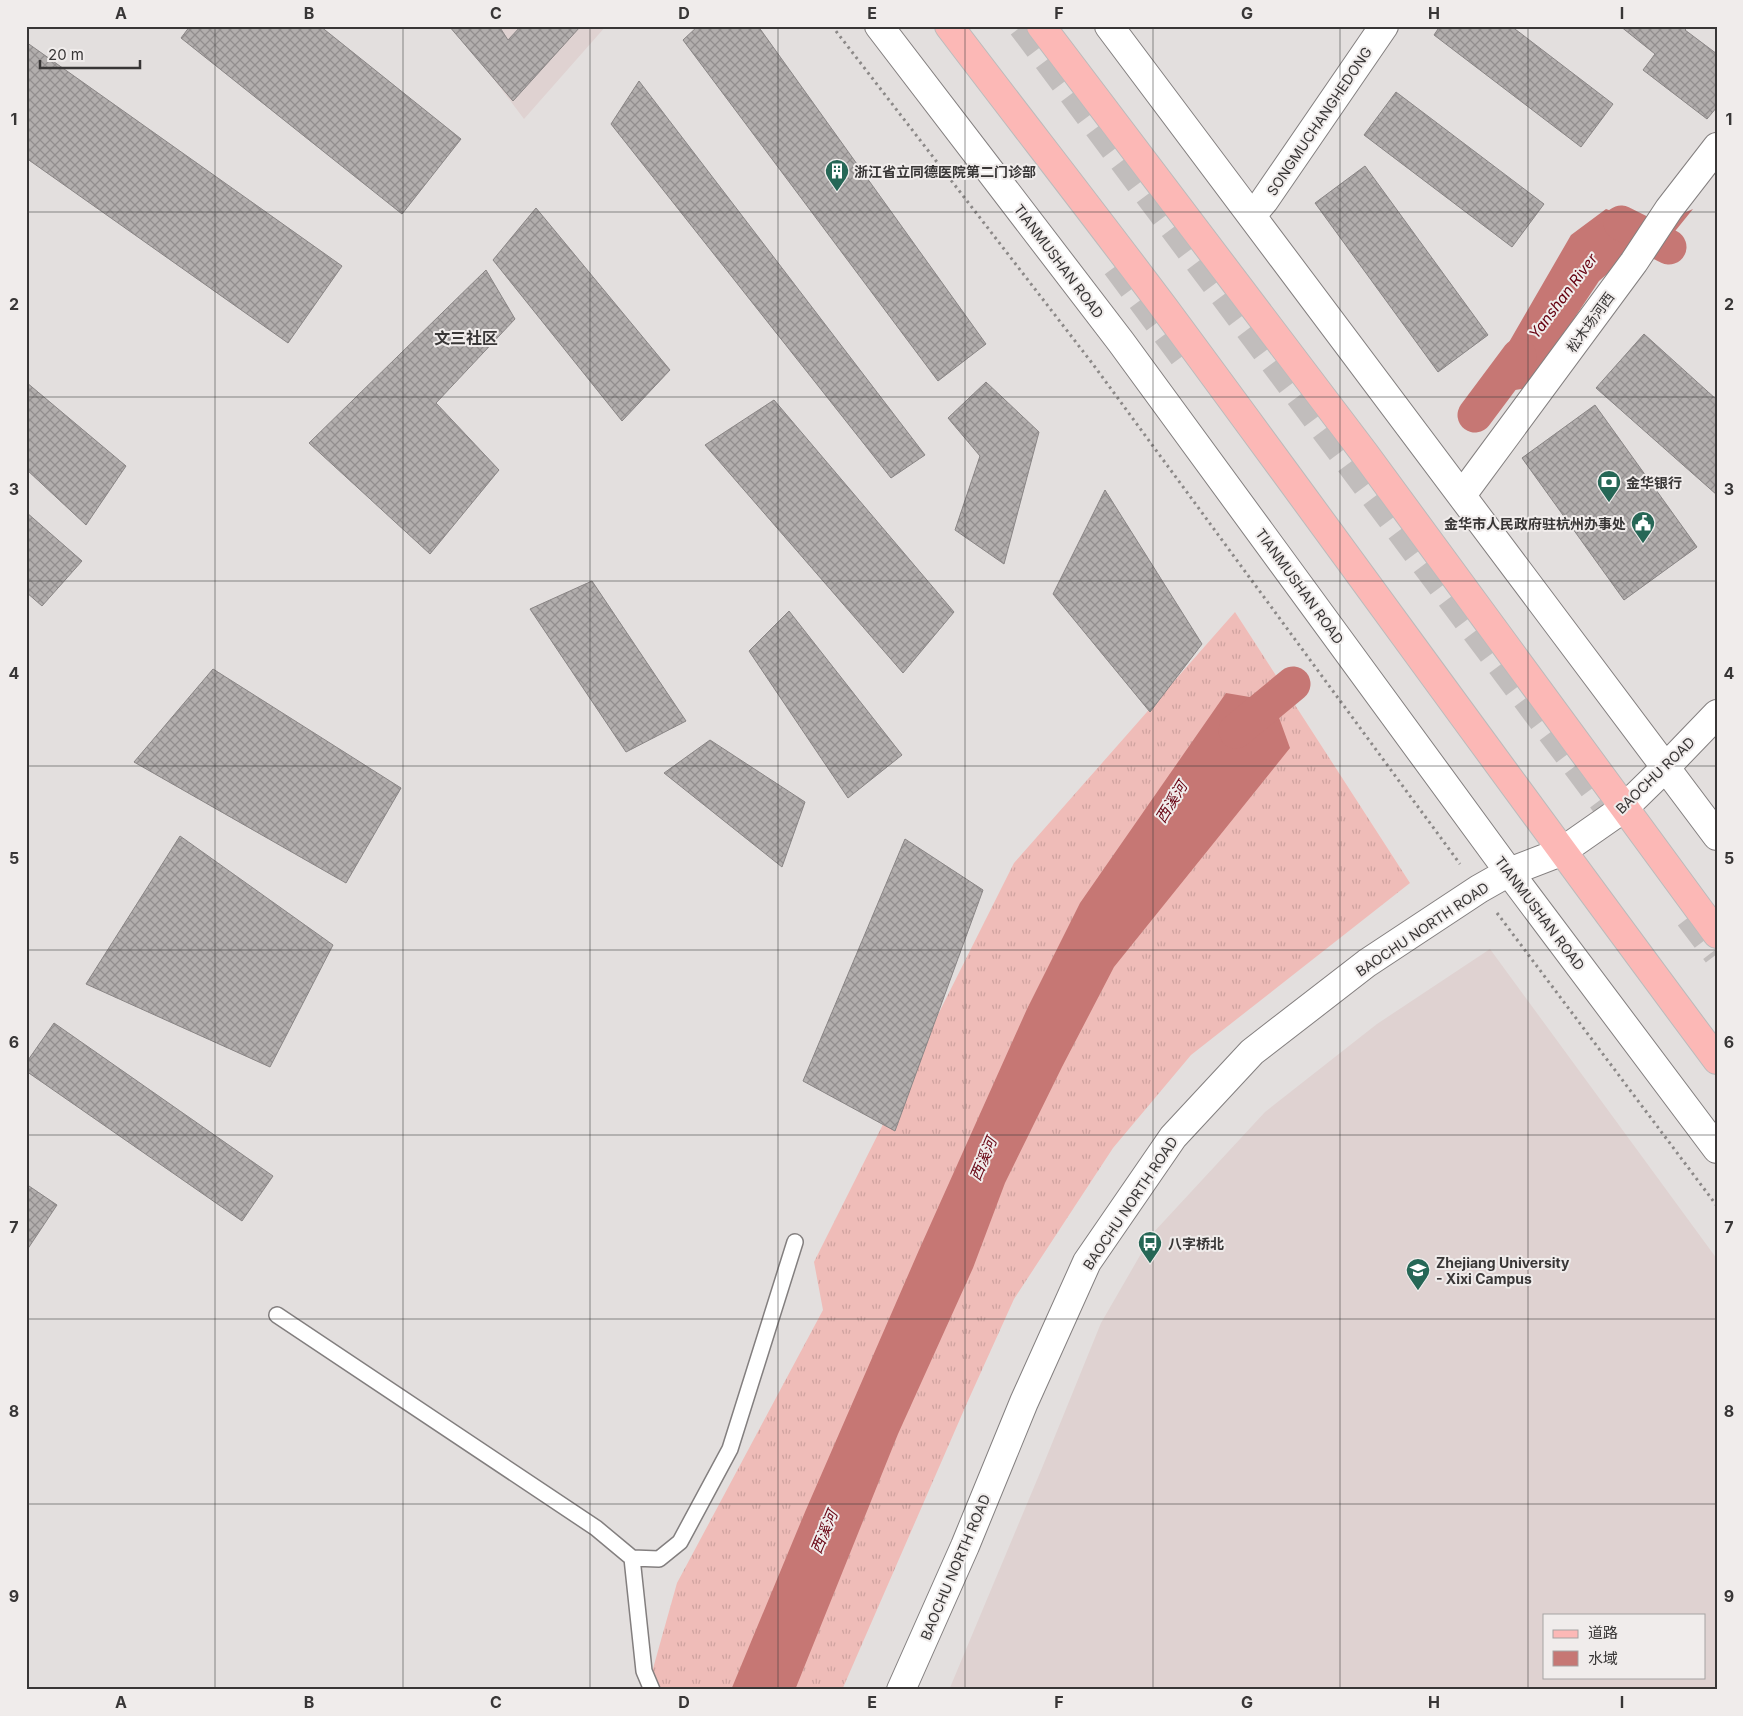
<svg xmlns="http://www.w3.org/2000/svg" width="1743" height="1716" font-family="Inter,'Noto Sans SC',sans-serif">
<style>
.built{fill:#dfd2d1;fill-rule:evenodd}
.grass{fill:url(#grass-tufts)}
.water{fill:#c67774}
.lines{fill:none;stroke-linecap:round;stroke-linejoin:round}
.canal{stroke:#c67774;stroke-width:35}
.building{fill:url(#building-cross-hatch);stroke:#898585}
.highway-tunnel{stroke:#c1bdbc;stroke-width:28;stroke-dasharray:28 14;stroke-linecap:butt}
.lane-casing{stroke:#837f7f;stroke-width:18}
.street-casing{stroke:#837f7f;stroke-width:30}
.secondary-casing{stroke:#837f7f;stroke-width:30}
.primary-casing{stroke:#bbb;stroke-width:30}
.path{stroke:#8c8988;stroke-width:3;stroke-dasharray:2.5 4;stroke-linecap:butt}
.lane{stroke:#fff;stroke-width:15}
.street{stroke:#fff;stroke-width:28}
.secondary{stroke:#fff;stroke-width:28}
.primary{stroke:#fcb8b6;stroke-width:28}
.grid{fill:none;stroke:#383636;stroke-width:1;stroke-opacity:0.55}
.labels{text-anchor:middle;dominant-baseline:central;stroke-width:4;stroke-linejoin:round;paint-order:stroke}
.street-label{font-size:14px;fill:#383636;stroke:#f0eceb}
.poi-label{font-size:14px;font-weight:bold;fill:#383636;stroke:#f0eceb;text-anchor:start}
.water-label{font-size:15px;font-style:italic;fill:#660010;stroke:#f0eceb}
.quarter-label{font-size:16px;font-weight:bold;fill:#383636;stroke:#f0eceb}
.neatline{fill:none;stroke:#383636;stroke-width:2}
.grid-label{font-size:16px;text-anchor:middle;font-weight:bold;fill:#383636}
</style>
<defs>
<pattern id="grass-tufts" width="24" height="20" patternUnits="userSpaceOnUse" patternTransform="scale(1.25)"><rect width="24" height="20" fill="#efbcb8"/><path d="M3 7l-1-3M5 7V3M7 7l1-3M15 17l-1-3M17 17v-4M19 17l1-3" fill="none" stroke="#cea29f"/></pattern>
<pattern id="building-cross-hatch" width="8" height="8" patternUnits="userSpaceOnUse" patternTransform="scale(1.25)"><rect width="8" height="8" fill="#b2aead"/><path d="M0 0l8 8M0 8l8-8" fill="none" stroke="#928e8e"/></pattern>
</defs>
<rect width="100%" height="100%" fill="#e3dfde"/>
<path class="built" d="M454 26H606L524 119Z
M1490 949 1717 1259V1690H949L1042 1468 1101 1323 1153 1233 1265 1112 1377 1024ZM1544 1615H1704V1677H1544Z"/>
<path class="grass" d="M1235 612 1410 883 1191 1055 1113 1148 1014 1299 967 1403 842 1690H647L677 1583 823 1310 814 1262 1014 863Z"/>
<path class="water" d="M1606 209 1653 226 1693 209 1655 256H1628L1599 281 1528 388 1490 394 1497 363 1571 235Z
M1226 693 1273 701 1290 748 1114 967 1062 1067 1005 1183 973 1268 898 1434 795 1690H731L805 1512 919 1250 1027 1009 1080 903Z"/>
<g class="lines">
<path class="canal" d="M1621 223 1669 247
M1475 415 1519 356
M1236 731 1293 684"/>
</g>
<path class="building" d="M190 26H320L461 139 402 214 181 38Z
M449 26H499L508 40 521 26 580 27 513 101Z
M698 26H758L986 344 938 381 683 40Z
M1440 26H1511L1613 104 1581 147 1434 35Z
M1620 26H1689L1685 30 1717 54V107L1707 119 1643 70 1655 54Z
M26 42 342 266 288 343 26 158Z
M639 81 925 455 891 478 611 124Z
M1396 92 1544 204 1512 247 1364 135Z
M1365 166 1488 335 1438 372 1315 203Z
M536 208 670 370 622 421 493 260Z
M486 270 515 319 436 403 499 470 430 554 309 443Z
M1644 334 1717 400V495L1596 388Z
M26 382 126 466 86 525 26 469Z
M986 382 1039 432 1004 564 955 530 980 456 948 418Z
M774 400 954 612 903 673 705 445Z
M1595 405 1697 547 1624 600 1522 458Z
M1105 490 1202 644 1150 712 1053 594Z
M26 512 82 561 42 606 26 592Z
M592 581 686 721 626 752 530 609Z
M789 611 902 755 848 798 749 651Z
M213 669 401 788 346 883 134 762Z
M710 740 805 802 782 867 664 773Z
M180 836 333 945 270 1067 86 984Z
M905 839 983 890 895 1131 803 1081Z
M54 1023 273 1176 242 1221 26 1071V1063Z
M26 1184 57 1205 27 1250H26Z"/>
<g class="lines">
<path class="highway-tunnel" d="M1022 26 1623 828
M1116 266 1189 364
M1689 917 1717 954"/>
<g class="lane-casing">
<path id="lane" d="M277 1315 596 1528 632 1558 659 1559 680 1542 730 1449 795 1242
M632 1558 644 1671 652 1690"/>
</g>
<g class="street-casing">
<path id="street" d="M1252 215 1264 201 1384 26
M1462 495 1634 262 1669 209 1717 147"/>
</g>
<g class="secondary-casing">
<path id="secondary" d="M879 26 1121 342 1509 872 1717 1149
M1109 26 1717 836
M901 1690 965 1546 1024 1402 1087 1262 1173 1137 1252 1052 1367 963 1479 889 1509 872 1561 852 1624 808 1666 767 1717 714"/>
</g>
<g class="primary-casing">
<path id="primary" d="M949 26C1021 121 1094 214 1165 309 1350 559 1531 811 1717 1060
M1041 26 1365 454 1717 934"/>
</g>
<path class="path" d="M832 26 1092 363 1460 864
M1497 913 1717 1206"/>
<use href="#lane" class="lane"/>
<use href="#street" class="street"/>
<use href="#secondary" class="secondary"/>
<use href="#primary" class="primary"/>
</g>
<path class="grid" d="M215 26V1690M403 26V1690M590 26V1690M778 26V1690M965 26V1690M1153 26V1690M1340 26V1690M1528 26V1690M26 212H1717M26 397H1717M26 581H1717M26 766H1717M26 950H1717M26 1135H1717M26 1319H1717M26 1504H1717"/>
<defs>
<g id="building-pin" transform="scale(1.25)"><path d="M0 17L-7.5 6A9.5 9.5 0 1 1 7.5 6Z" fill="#266756" stroke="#f0eceb"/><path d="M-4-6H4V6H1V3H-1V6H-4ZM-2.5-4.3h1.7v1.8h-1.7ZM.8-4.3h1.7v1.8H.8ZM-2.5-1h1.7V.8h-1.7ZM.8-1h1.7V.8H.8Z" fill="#fff"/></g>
<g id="bank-pin" transform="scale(1.25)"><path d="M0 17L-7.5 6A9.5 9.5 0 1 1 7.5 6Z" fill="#266756" stroke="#f0eceb"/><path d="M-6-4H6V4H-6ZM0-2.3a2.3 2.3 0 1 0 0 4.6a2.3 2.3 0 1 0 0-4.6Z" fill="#fff"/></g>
<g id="civic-pin" transform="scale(1.25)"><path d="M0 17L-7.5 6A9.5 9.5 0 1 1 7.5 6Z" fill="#266756" stroke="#f0eceb"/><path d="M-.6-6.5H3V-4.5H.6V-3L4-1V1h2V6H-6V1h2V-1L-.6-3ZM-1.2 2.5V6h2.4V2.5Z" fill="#fff"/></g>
<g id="bus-pin" transform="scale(1.25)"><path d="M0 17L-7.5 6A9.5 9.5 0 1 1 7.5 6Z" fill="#266756" stroke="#f0eceb"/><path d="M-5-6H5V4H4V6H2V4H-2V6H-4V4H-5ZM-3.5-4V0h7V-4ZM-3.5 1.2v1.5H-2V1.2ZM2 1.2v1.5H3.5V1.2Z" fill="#fff"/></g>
<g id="university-pin" transform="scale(1.25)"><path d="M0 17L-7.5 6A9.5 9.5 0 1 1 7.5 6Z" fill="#266756" stroke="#f0eceb"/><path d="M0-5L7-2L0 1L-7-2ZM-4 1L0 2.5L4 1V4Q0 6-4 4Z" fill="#fff"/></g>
</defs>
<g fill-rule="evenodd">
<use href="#building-pin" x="837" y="171"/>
<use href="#bank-pin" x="1609" y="482"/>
<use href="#civic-pin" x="1643" y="523"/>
<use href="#bus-pin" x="1150" y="1243"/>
<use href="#university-pin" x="1418" y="1270"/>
</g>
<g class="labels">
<g class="street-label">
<text transform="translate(1319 121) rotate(-56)">SONGMUCHANGHEDONG</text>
<text transform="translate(1059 261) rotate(53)">TIANMUSHAN ROAD</text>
<text transform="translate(1590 322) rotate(-54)">松木场河西</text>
<text transform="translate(1300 586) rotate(54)">TIANMUSHAN ROAD</text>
<text transform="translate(1655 775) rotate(-44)">BAOCHU ROAD</text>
<text transform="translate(1540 913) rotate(53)">TIANMUSHAN ROAD</text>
<text transform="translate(1422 929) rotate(-34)">BAOCHU NORTH ROAD</text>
<text transform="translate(1130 1203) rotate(-56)">BAOCHU NORTH ROAD</text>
<text transform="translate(955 1567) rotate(-67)">BAOCHU NORTH ROAD</text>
</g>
<g class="poi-label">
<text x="854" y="171">浙江省立同德医院第二门诊部</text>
<text x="1626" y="482">金华银行</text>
<text x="1626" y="523" text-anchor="end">金华市人民政府驻杭州办事处</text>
<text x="1168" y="1243">八字桥北</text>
<text x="1436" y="1262">Zhejiang University<tspan x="1436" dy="16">- Xixi Campus</tspan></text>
</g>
<g class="water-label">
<text transform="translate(1563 296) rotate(-53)">Yanshan River</text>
<text transform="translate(1171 802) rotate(-58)">西溪河</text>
<text transform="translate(983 1159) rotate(-67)">西溪河</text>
<text transform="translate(824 1532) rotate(-67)">西溪河</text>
</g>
<g class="quarter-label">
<text x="466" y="338">文三社区</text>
</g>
</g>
<rect width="1743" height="1716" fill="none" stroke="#f0eceb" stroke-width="55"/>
<rect x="1543" y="1614" width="162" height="65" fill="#f0eceb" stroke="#a6a3a3"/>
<rect x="1553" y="1630" width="25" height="8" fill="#fcb8b6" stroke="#a6a3a3"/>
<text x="1588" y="1638" font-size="15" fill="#383636">道路</text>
<rect x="1553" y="1651" width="25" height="15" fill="#c67774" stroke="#a6a3a3"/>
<text x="1588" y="1664" font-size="15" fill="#383636">水域</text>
<path d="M40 60v8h100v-8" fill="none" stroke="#383636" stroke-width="2.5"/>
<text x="48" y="60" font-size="15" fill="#383636" stroke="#f0eceb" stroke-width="4" paint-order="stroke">20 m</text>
<rect x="28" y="28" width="1688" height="1660" class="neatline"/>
<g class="grid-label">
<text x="121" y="19">A</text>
<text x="309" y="19">B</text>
<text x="496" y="19">C</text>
<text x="684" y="19">D</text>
<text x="872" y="19">E</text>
<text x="1059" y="19">F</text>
<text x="1247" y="19">G</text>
<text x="1434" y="19">H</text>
<text x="1622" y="19">I</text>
<text x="14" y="125">1</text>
<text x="1729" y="125">1</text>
<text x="14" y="310">2</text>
<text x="1729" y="310">2</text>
<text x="14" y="495">3</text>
<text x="1729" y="495">3</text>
<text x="14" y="679">4</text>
<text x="1729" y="679">4</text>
<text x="14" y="864">5</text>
<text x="1729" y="864">5</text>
<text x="14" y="1048">6</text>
<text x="1729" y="1048">6</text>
<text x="14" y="1233">7</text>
<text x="1729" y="1233">7</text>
<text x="14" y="1417">8</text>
<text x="1729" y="1417">8</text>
<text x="14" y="1602">9</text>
<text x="1729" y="1602">9</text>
<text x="121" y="1708">A</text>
<text x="309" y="1708">B</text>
<text x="496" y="1708">C</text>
<text x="684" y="1708">D</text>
<text x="872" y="1708">E</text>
<text x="1059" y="1708">F</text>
<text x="1247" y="1708">G</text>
<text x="1434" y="1708">H</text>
<text x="1622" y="1708">I</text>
</g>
</svg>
